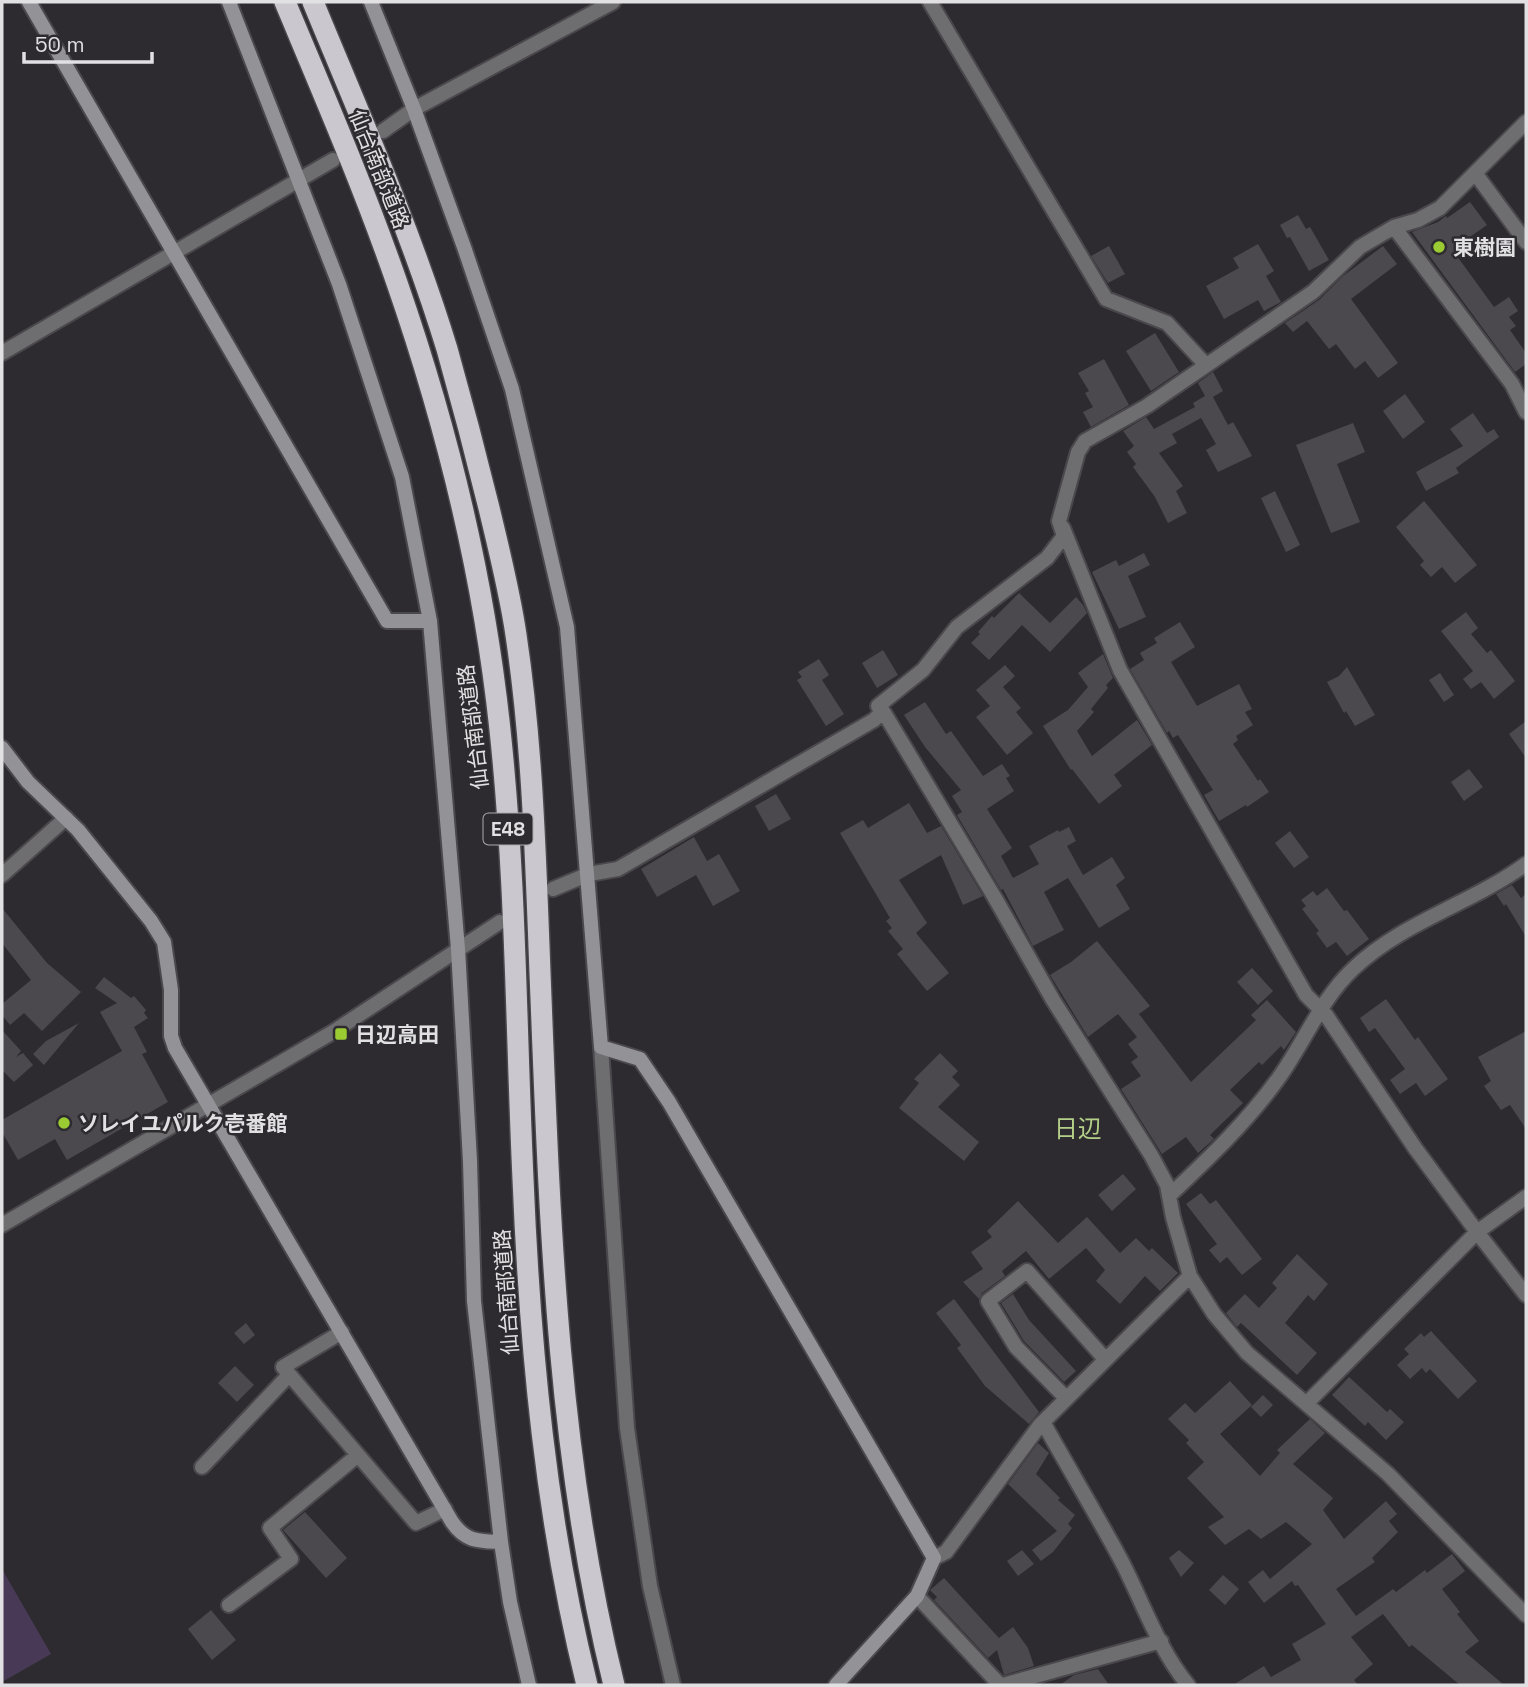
<svg xmlns="http://www.w3.org/2000/svg" width="1528" height="1687" font-family="'Space Grotesk','Noto Sans JP',sans-serif">
<style>
.green{fill:#483a57}
.building{fill:#4b494e}
.lines{fill:none;stroke-linecap:round;stroke-linejoin:round}
.street-casing{stroke:#4a484c;stroke-width:18}
.secondary-casing{stroke:#4a484c;stroke-width:18}
.highway-casing{stroke:#4a484c;stroke-width:24}
.street{stroke:#6e6d6f;stroke-width:14}
.secondary{stroke:#939296;stroke-width:14}
.highway{stroke:#cac7ce;stroke-width:21}
.poi-dot{fill:#9bcb33;stroke:#2d2b2f;stroke-width:2.5}
.labels{text-anchor:middle;dominant-baseline:central;stroke-width:5;stroke-linejoin:round;paint-order:stroke}
.shield{fill:#2d2b2f;stroke:#abaaad;stroke-width:2}
.shield-label{font-size:19px;font-weight:bold;fill:#e1e0e3}
.street-label{font-size:21px;fill:#e1e0e3;stroke:#2d2b2f}
.poi-label{font-size:21px;font-weight:bold;fill:#e1e0e3;stroke:#2d2b2f;text-anchor:start}
.quarter-label{font-size:24px;fill:#b4d088;stroke:#2d2b2f}
</style>
<rect width="100%" height="100%" fill="#2d2b2f"/>
<path class="green" d="M2 1569 51 1654 2 1682Z"/>
<path class="building" d="M1470 202 1487 225 1464 241 1466 244 1454 252 1494 307 1509 297 1518 311 1509 317 1516 326 1510 330 1526 353V364L1515 372 1412 232 1438 222 1446 216 1447 218Z
M1298 215 1306 229 1310 227 1329 260 1309 271 1290 237 1287 238 1280 225Z
M1258 244 1274 271 1266 276 1281 302 1264 311 1258 300 1224 319 1206 286 1239 268 1233 258Z
M1109 246 1125 274 1108 283 1091 256Z
M1383 246 1397 264 1351 299 1398 363 1378 378 1365 361 1355 369 1336 344 1329 349 1307 321 1293 332 1285 323 1319 300 1343 276Z
M1155 333 1179 372 1151 391 1126 351Z
M1104 359 1129 405 1091 427 1083 412 1093 407 1085 393 1089 391 1078 373Z
M1213 372 1223 391 1213 397 1228 425 1233 422 1252 456 1218 472 1206 450 1216 444 1201 418 1172 434 1177 443 1159 453 1183 486 1176 491 1187 513 1168 523 1155 497 1133 467 1136 464 1127 452 1134 446 1123 431 1146 417 1154 429 1195 407 1193 403 1205 396 1198 383Z
M1405 394 1425 422 1403 439 1383 411Z
M1473 413 1487 433 1494 429 1499 437 1456 468 1459 473 1426 491 1416 472 1463 446 1450 429Z
M1353 423 1365 452 1337 464 1360 522 1331 533 1296 445Z
M1275 491 1300 545 1286 552 1261 498Z
M1424 501 1477 565 1455 583 1442 567 1431 577 1420 565 1424 561 1396 527Z
M1144 553 1150 565 1128 576 1146 617 1119 629 1092 572 1116 560 1119 566Z
M1019 593 1050 623 1076 597 1083 605 1087 613 1050 652 1022 625 989 660 971 643 980 634 978 632 992 616 994 618Z
M1466 612 1478 628 1471 634 1487 653 1491 650 1515 681 1494 699 1481 682 1471 689 1463 679 1473 671 1441 631Z
M1180 622 1195 647 1171 662 1197 706 1239 684 1252 709 1245 712 1253 725 1236 736 1238 740 1233 744 1258 781 1260 779 1269 792 1247 807 1246 805 1219 821 1204 795 1213 790 1178 735 1173 738 1169 731 1167 733 1130 669 1144 660 1140 653 1157 643 1154 638Z
M883 650 898 675 877 688 862 663Z
M1103 654 1113 678 1106 685 1108 688 1091 709 1094 712 1077 731 1092 756 1137 720 1152 745 1114 775 1122 786 1099 804 1072 769 1071 770 1043 726 1068 710 1088 687 1078 673Z
M819 659 829 675 822 680 844 714 826 726 797 680 802 677 798 672Z
M1005 665 1015 676 1003 687 1021 708 1016 712 1033 733 1007 755 976 717 990 706 976 690Z
M1347 667 1375 715 1355 726 1346 711 1344 713 1327 682 1339 676Z
M1440 673 1454 695 1444 702 1429 680Z
M925 702 946 734 951 731 983 776 1002 764 1010 776 1006 778 1014 791 987 809 1012 848 1001 856 1013 878 1039 864 1029 846 1058 830 1059 832 1069 827 1076 841 1067 846 1083 875 1112 857 1125 878 1116 885 1130 909 1099 928 1068 878 1044 892 1064 930 1033 946 1003 889 1001 890 957 815 962 812 952 796 961 790 925 747 904 715Z
M1526 721V758L1509 734Z
M1469 769 1483 787 1464 801 1451 782Z
M776 794 791 819 769 831 755 806Z
M909 803 927 833 941 826 983 896 963 905 941 855 899 880 927 923 916 933 949 973 927 991 897 954 903 949 888 931 892 928 886 921 890 918 840 833 863 820 868 828Z
M1290 831 1309 857 1294 868 1275 843Z
M694 837 707 861 719 854 740 891 713 906 696 875 657 897 641 869Z
M1512 885 1521 898 1526 894V937L1506 904 1504 906 1496 894Z
M1327 888 1344 911 1347 910 1369 939 1347 956 1336 942 1327 948 1316 933 1319 931 1302 909 1306 906 1301 900 1313 891 1317 896Z
M2 908 47 963 81 992 42 1031 24 1013 10 1025 2 1015V1004L31 980 2 943Z
M1097 941 1150 1006 1139 1014 1191 1082 1256 1020 1251 1015 1267 1000 1296 1032 1284 1050 1281 1046 1262 1065 1259 1062 1230 1090 1243 1103 1210 1135 1214 1139 1198 1153 1186 1137 1162 1154 1121 1089 1141 1076 1131 1062 1138 1057 1128 1044 1137 1037 1118 1014 1088 1037 1050 975 1071 962Z
M1252 968 1273 991 1258 1005 1237 982Z
M104 977 131 998 134 996 146 1010 144 1013 148 1018 134 1027 147 1052 142 1054 168 1102 67 1160 55 1139 18 1160 2 1132V1120L122 1051 100 1012 117 1003 95 988Z
M1386 999 1415 1040 1418 1037 1448 1079 1425 1096 1416 1083 1400 1094 1390 1080 1405 1069 1375 1028 1369 1032 1360 1018Z
M79 1023 44 1065 33 1054 46 1041Z
M2 1030 21 1051 16 1057 23 1053 33 1065 14 1082 2 1070Z
M1526 1031V1129L1510 1105 1501 1110 1484 1086 1491 1081 1478 1057Z
M940 1053 958 1071 952 1077 960 1085 938 1107 979 1142 964 1161 899 1108 919 1083 914 1079Z
M1123 1174 1136 1189 1112 1211 1098 1195Z
M1201 1193 1210 1204 1216 1200 1262 1259 1242 1275 1227 1257 1220 1263 1209 1250 1217 1244 1186 1204Z
M1018 1201 1058 1243 1087 1217 1120 1253 1136 1238 1149 1251 1152 1248 1178 1273 1160 1291 1145 1276 1120 1304 1096 1281 1105 1270 1086 1248 1049 1279 1026 1251 1002 1271 1005 1276 982 1293 979 1299 963 1282 983 1269 971 1252 992 1237 987 1231Z
M1297 1254 1328 1284 1314 1301 1308 1295 1285 1323 1317 1353 1297 1375 1241 1323 1237 1327 1226 1313 1245 1294 1259 1308 1277 1288 1272 1283Z
M1013 1294 1029 1320 1076 1371 1064 1382 1024 1341 1001 1303Z
M954 1299 1039 1412 1029 1424 985 1386 957 1348 961 1345 936 1313Z
M246 1323 255 1335 244 1344 234 1333Z
M1431 1331 1477 1381 1458 1399 1430 1369 1426 1373 1422 1368 1410 1379 1397 1365 1409 1354 1404 1349 1421 1333 1424 1337Z
M235 1366 254 1385 237 1402 218 1383Z
M1349 1377 1387 1412 1390 1409 1404 1422 1386 1440 1368 1422 1365 1426 1332 1395Z
M1230 1381 1252 1405 1220 1434 1260 1476 1280 1453 1277 1450 1310 1419 1325 1433 1293 1464 1333 1498 1323 1510 1344 1539 1386 1501 1397 1514 1389 1521 1398 1532 1372 1558 1375 1562 1336 1589 1356 1616 1393 1589 1396 1592 1425 1570 1427 1573 1452 1554 1465 1571 1442 1589 1460 1612 1457 1614 1479 1641 1465 1652 1504 1685H1460L1412 1645 1409 1647 1383 1614 1351 1637 1373 1664 1354 1680 1358 1685H1233L1264 1666 1271 1677 1301 1660 1292 1644 1326 1624 1298 1585 1295 1586 1292 1581 1264 1603 1248 1582 1263 1570 1270 1579 1312 1544 1286 1522 1261 1539 1249 1529 1225 1545 1208 1527 1224 1517 1187 1478 1204 1462 1186 1443 1189 1440 1168 1419 1185 1403 1195 1413Z
M1263 1395 1273 1405 1261 1417 1251 1407Z
M1038 1443 1049 1453 1036 1474 1060 1498 1058 1500 1075 1515 1068 1524 1072 1528 1053 1552 1041 1561 1032 1550 1057 1531 1008 1484Z
M305 1512 347 1558 326 1578 283 1530Z
M1022 1550 1034 1564 1018 1576 1007 1561Z
M1179 1550 1194 1563 1181 1577 1169 1558Z
M1223 1575 1239 1589 1225 1605 1209 1590Z
M944 1578 999 1638 1013 1627 1028 1648 1034 1666 1004 1675 997 1650 988 1658 934 1600 937 1597 930 1590Z
M211 1610 236 1640 212 1660 188 1629Z
M1098 1669 1109 1685H1060L1074 1675Z"/>
<g class="lines">
<g class="street-casing">
<path id="street" d="M930 2 1106 299 1167 323 1205 364
M383 131 414 109 613 2
M1475 173 1526 242
M1394 227 1512 384 1526 412
M2 353 333 160
M1063 528 1120 670 1306 995 1326 1015 1415 1148 1477 1232 1526 1197
M883 711 995 898 1053 1000 1151 1155 1167 1185 1173 1217 1190 1276 1214 1314 1247 1353 1388 1474 1526 1615
M2 875 66 818
M553 889 589 874 618 869 874 720 883 711 878 706 923 670 957 627 1047 558 1064 536 1059 521 1078 452 1085 441 1147 406 1313 292 1360 247 1394 227 1418 220 1440 208 1526 122
M601 1047 627 1428 650 1586 673 1685
M1169 1196C1208 1159 1247 1122 1278 1079 1304 1043 1321 999 1353 969 1404 921 1471 904 1526 864
M2 1225 333 1032 500 922
M342 1332 283 1367 416 1523 445 1509
M1066 1398 1016 1347 988 1301 1027 1271 1105 1359
M1307 1403 1477 1232 1526 1295
M1043 1422C1069 1469 1097 1515 1122 1562 1143 1603 1159 1650 1188 1685
M202 1467 289 1375
M934 1558 946 1552 1040 1425 1190 1276
M917 1596 1000 1685
M229 1605 291 1559 270 1528 358 1455
M1003 1685 1161 1641"/>
</g>
<g class="secondary-casing">
<path id="secondary" d="M29 2 387 621H430
M229 2 339 284 402 477 430 621 458 949 470 1161 474 1301 501 1542 510 1602 529 1685
M371 2 414 109 464 247 512 389 567 627 601 1047 640 1059 669 1102 934 1558 917 1596 836 1685
M2 748 28 782 78 830 151 921 164 942 171 990V1036L175 1048 452 1522C466 1542 478 1541 501 1542"/>
</g>
<g class="highway-casing">
<path id="highway" d="M285 2C324 95 364 188 397 283 447 427 484 578 500 730 516 879 516 1029 523 1179 530 1349 546 1520 587 1685
M313 2C360 116 411 231 447 349 462 402 476 455 489 508 499 550 510 593 516 635 534 755 536 877 541 998 550 1230 558 1459 614 1685"/>
</g>
<use href="#street" class="street"/>
<use href="#secondary" class="secondary"/>
<use href="#highway" class="highway"/>
</g>
<g class="poi-dot">
<circle cx="1439" cy="247" r="7"/>
<rect x="334" y="1027" width="14" height="14" rx="3.5"/>
<circle cx="64" cy="1123" r="7"/>
</g>
<g class="labels">
<rect class="shield" x="483.5" y="813.5" width="49" height="31" rx="5"/>
<g class="shield-label">
<text x="508" y="829">E48</text>
</g>
<g class="street-label">
<text transform="translate(379 169) rotate(68)">仙台南部道路</text>
<text transform="translate(473 727) rotate(-97)">仙台南部道路</text>
<text transform="translate(506 1292) rotate(-94)">仙台南部道路</text>
</g>
<g class="poi-label">
<text x="1453" y="247">東樹園</text>
<text x="355" y="1034">日辺高田</text>
<text x="78" y="1123">ソレイユパルク壱番館</text>
</g>
<g class="quarter-label">
<text x="1078" y="1128">日辺</text>
</g>
</g>
<rect width="1528" height="1687" fill="none" stroke="#e1e0e3" stroke-width="7"/>
<path d="M24 52v10h128v-10" fill="none" stroke="#e1e0e3" stroke-width="3.5"/>
<text x="35" y="52" font-size="21" fill="#e1e0e3" stroke="#2d2b2f" stroke-width="5" paint-order="stroke">50 m</text>
</svg>
